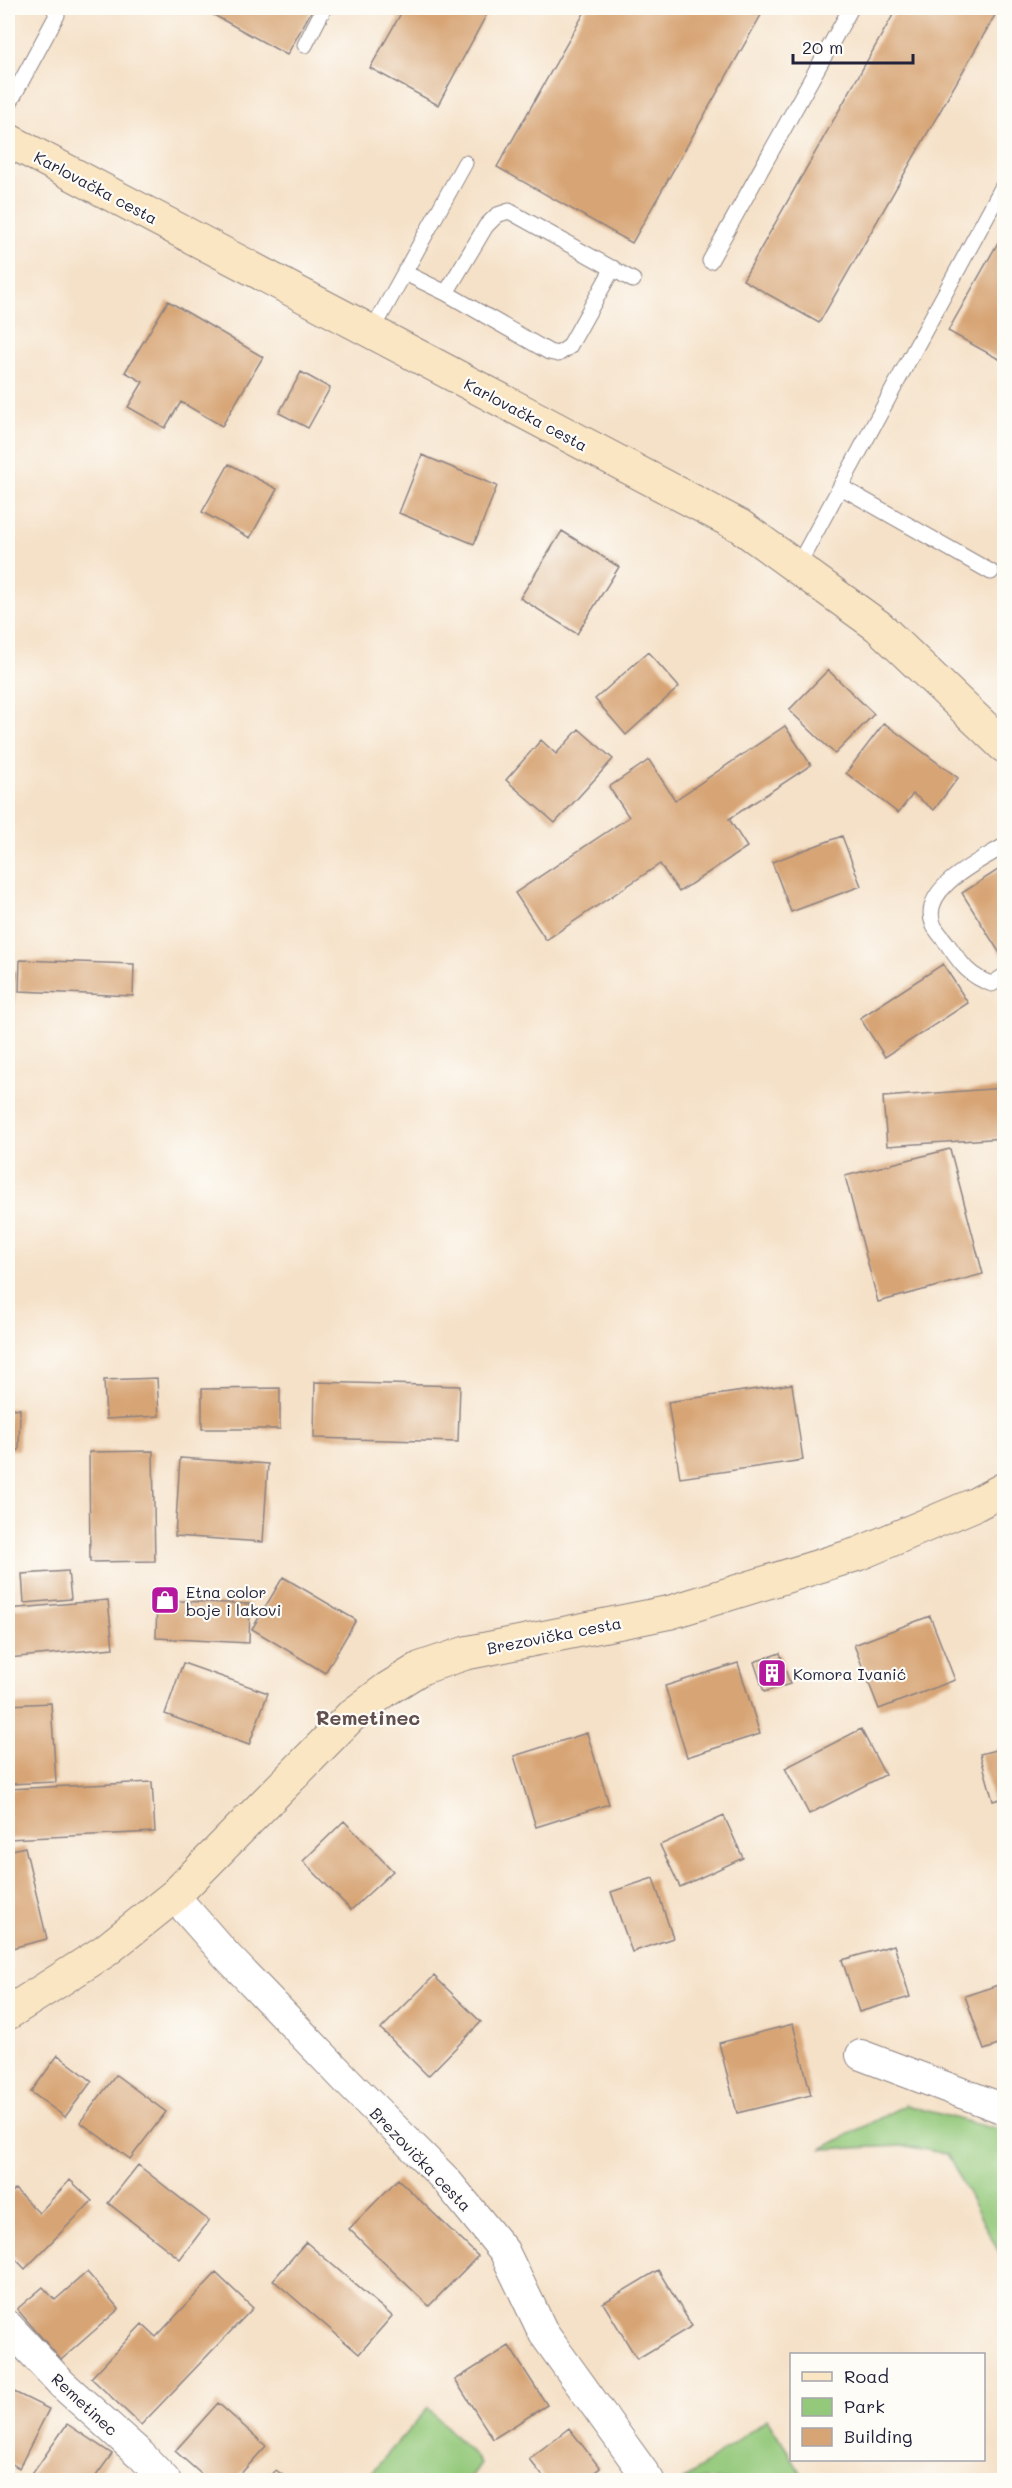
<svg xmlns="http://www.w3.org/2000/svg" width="1012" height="2488" font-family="Mali,sans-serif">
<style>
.green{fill:#94c97b;stroke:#5b765b;stroke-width:1.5}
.building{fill:#d7a475}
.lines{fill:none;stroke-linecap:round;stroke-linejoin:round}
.lane-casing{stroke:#8c8282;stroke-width:17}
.street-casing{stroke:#8c8282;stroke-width:32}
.secondary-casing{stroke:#8c8282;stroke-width:35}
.lane{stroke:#fff;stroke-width:15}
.street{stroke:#fff;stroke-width:30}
.secondary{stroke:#fbe6c3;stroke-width:33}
.labels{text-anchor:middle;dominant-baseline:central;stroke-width:4.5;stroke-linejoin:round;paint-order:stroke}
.street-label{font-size:16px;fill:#22223b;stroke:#fdfcf7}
.poi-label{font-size:16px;fill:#22223b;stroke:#fdfcf7;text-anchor:start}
.quarter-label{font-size:20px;font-weight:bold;fill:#61504f;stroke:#fdfcf7}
</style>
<rect width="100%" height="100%" fill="#fdfcf7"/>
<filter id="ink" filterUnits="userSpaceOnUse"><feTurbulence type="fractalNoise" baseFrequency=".0167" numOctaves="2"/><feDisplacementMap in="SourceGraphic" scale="12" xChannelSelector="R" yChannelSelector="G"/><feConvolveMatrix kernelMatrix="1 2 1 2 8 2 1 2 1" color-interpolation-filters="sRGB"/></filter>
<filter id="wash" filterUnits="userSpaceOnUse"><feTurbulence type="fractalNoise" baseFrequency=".008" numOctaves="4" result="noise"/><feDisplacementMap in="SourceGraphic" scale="24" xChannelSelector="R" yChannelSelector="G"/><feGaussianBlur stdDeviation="1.35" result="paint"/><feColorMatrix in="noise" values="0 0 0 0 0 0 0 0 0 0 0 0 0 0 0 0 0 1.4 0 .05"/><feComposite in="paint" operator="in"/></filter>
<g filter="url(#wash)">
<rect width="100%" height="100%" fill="#f5e1c8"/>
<path class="green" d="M905 2105 992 2128 1004 2129V2262L947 2154 906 2146 821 2149Z
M428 2408 481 2463 469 2480H365Z
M767 2419 806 2480H683Z"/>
<g id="blocks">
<path class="building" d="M201 8H313L287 55Z
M404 8H490L438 105 370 68Z
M587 8H765L632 243 497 167Z
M897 8H999L819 323 743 280Z
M1000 239 1004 242V362L948 331Z
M168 301 263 357 222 426 181 402 165 428 128 407 143 382 125 372Z
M301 372 330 388 308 428 279 413Z
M422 455 497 486 474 544 399 513Z
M229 464 277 489 250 538 202 512Z
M562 531 619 567 577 634 520 598Z
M648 652 679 687 626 735 595 699Z
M828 670 874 714 835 754 789 710Z
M884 723 958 778 934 810 913 794 898 813 846 773Z
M785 726 811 765 729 819 747 847 679 892 660 864 546 940 515 893 629 817 609 787 649 760 675 800Z
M579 729 613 759 555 823 506 780 541 740 556 754Z
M842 836 861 886 791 912 772 862Z
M1004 866V960L962 893Z
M20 960 134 964 133 996 19 991Z
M943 964 968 1003 885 1057 860 1018Z
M8 970 16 971 10 1073H8Z
M1004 1088V1138L887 1146 883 1097Z
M950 1149 983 1274 878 1302 845 1176Z
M157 1378 159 1416 106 1419 104 1380Z
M315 1382 460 1386 458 1442 314 1438Z
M792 1384 803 1460 680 1478 668 1402Z
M280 1388V1429H202V1389Z
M8 1408 20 1409 19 1450H8Z
M153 1451 155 1561 90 1562 89 1452Z
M180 1458 268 1464 263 1542 175 1536Z
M68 1571 71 1599 24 1603 22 1574Z
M283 1577 356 1620 325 1673 252 1629Z
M108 1600 113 1648 8 1658V1609Z
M157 1600 250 1604 249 1643 156 1638Z
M930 1616 955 1680 879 1709 854 1645Z
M780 1653 790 1684 764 1692 754 1662Z
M183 1663 268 1693 249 1745 165 1714Z
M738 1663 760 1734 687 1757 665 1686Z
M51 1703 56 1782 8 1784V1705Z
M861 1729 885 1775 809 1814 785 1768Z
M587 1733 609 1804 536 1827 514 1756Z
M1004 1748V1798L993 1801 980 1754Z
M152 1782 155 1832 8 1839V1789Z
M724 1816 743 1858 680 1887 660 1845Z
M344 1821 393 1871 351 1910 303 1861Z
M25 1847 47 1939 8 1949V1851Z
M653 1878 673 1938 632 1952 611 1892Z
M894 1945 910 1997 859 2012 842 1960Z
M434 1976 481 2022 428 2076 381 2029Z
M1004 1983V2043L984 2050 965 1996Z
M793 2024 811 2095 737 2113 719 2043Z
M58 2055 92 2081 65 2117 31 2092Z
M116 2075 166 2112 130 2159 80 2122Z
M138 2165 209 2221 180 2259 108 2203Z
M398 2179 478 2256 429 2306 349 2229Z
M70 2180 92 2201 25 2269 8 2251V2197L15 2189 39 2213Z
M306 2242 392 2316 359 2354 273 2280Z
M658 2270 692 2326 637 2359 603 2303Z
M87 2272 119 2309 61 2360 17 2309 43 2287 55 2300Z
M216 2273 253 2308 141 2425 91 2378 142 2324 156 2337Z
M509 2346 547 2405 493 2439 455 2380Z
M8 2389 49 2409 19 2468 8 2462Z
M218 2403 266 2446 235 2480H208L175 2451Z
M67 2424 112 2454 93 2480H28Z
M569 2428 600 2468 584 2480H546L529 2459Z
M276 2470 289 2480H267Z"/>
</g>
</g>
<g filter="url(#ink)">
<use href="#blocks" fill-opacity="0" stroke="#8c8282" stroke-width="1.5"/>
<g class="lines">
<g class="lane-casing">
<path id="lane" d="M305 45 324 8
M8 106 57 15 54 8
M710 261 851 8
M405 273 446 293 486 226 497 215 509 211 633 280
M446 293 549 352 558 354 569 347 613 268
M371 333 465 163
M841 487 991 572
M797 567 1004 184
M1004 846C980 861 917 889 934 926 938 933 944 939 948 945 961 964 970 977 992 984L1004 976"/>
</g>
<g class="street-casing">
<path id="street" d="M174 1896 226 1955 353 2087 445 2179 504 2251 544 2334 649 2480
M861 2055 1004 2109
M8 2326 62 2384 141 2455 165 2480"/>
</g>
<g class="secondary-casing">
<path id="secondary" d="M8 140 740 526 878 626 1004 746
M8 2013 105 1951 174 1896 351 1716 387 1689 421 1668 466 1653 671 1612 858 1554 976 1504 1004 1489"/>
</g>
<use href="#lane" class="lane"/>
<use href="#street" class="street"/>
<use href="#secondary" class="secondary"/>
</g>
</g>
<defs>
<g id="shop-square" transform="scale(1.5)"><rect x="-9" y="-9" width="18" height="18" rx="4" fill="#b5179e" stroke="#fdfcf7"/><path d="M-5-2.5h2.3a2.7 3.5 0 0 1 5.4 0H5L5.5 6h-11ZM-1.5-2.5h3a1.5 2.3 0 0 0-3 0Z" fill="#fff"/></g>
<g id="building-square" transform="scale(1.5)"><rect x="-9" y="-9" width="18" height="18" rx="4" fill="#b5179e" stroke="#fdfcf7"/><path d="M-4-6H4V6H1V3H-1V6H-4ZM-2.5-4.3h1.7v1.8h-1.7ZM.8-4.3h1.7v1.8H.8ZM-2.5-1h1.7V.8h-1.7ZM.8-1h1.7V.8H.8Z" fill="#fff"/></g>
</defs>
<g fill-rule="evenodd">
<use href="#shop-square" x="165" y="1600"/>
<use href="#building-square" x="772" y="1673"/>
</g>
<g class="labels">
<g class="street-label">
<text transform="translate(96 187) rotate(28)">Karlovačka cesta</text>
<text transform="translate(526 414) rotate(28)">Karlovačka cesta</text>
<text transform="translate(554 1635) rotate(-11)">Brezovička cesta</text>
<text transform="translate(421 2159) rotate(46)">Brezovička cesta</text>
<text transform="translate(85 2404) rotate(43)">Remetinec</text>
</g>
<g class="poi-label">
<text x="186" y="1591">Etna color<tspan x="186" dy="18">boje i lakovi</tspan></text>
<text x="793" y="1673">Komora Ivanić</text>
</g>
<g class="quarter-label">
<text x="368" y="1717">Remetinec</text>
</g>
</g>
<rect width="1012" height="2488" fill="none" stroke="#fdfcf7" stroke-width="30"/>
<rect x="790" y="2353" width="195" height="108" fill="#fdfcf7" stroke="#a5a5ac" stroke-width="1.5"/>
<rect x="802" y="2372" width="30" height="9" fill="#fbe6c3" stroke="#a5a5ac" stroke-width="1.5"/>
<text x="844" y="2383" font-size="18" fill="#22223b">Road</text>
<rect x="802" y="2398" width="30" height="18" fill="#94c97b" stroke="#a5a5ac" stroke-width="1.5"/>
<text x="844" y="2413" font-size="18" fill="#22223b">Park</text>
<rect x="802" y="2428" width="30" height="18" fill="#d7a475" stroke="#a5a5ac" stroke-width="1.5"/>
<text x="844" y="2443" font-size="18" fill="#22223b">Building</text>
<path d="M793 54v9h120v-9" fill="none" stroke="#22223b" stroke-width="3"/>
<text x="802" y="54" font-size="18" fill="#22223b" stroke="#fdfcf7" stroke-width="4.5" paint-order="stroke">20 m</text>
</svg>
